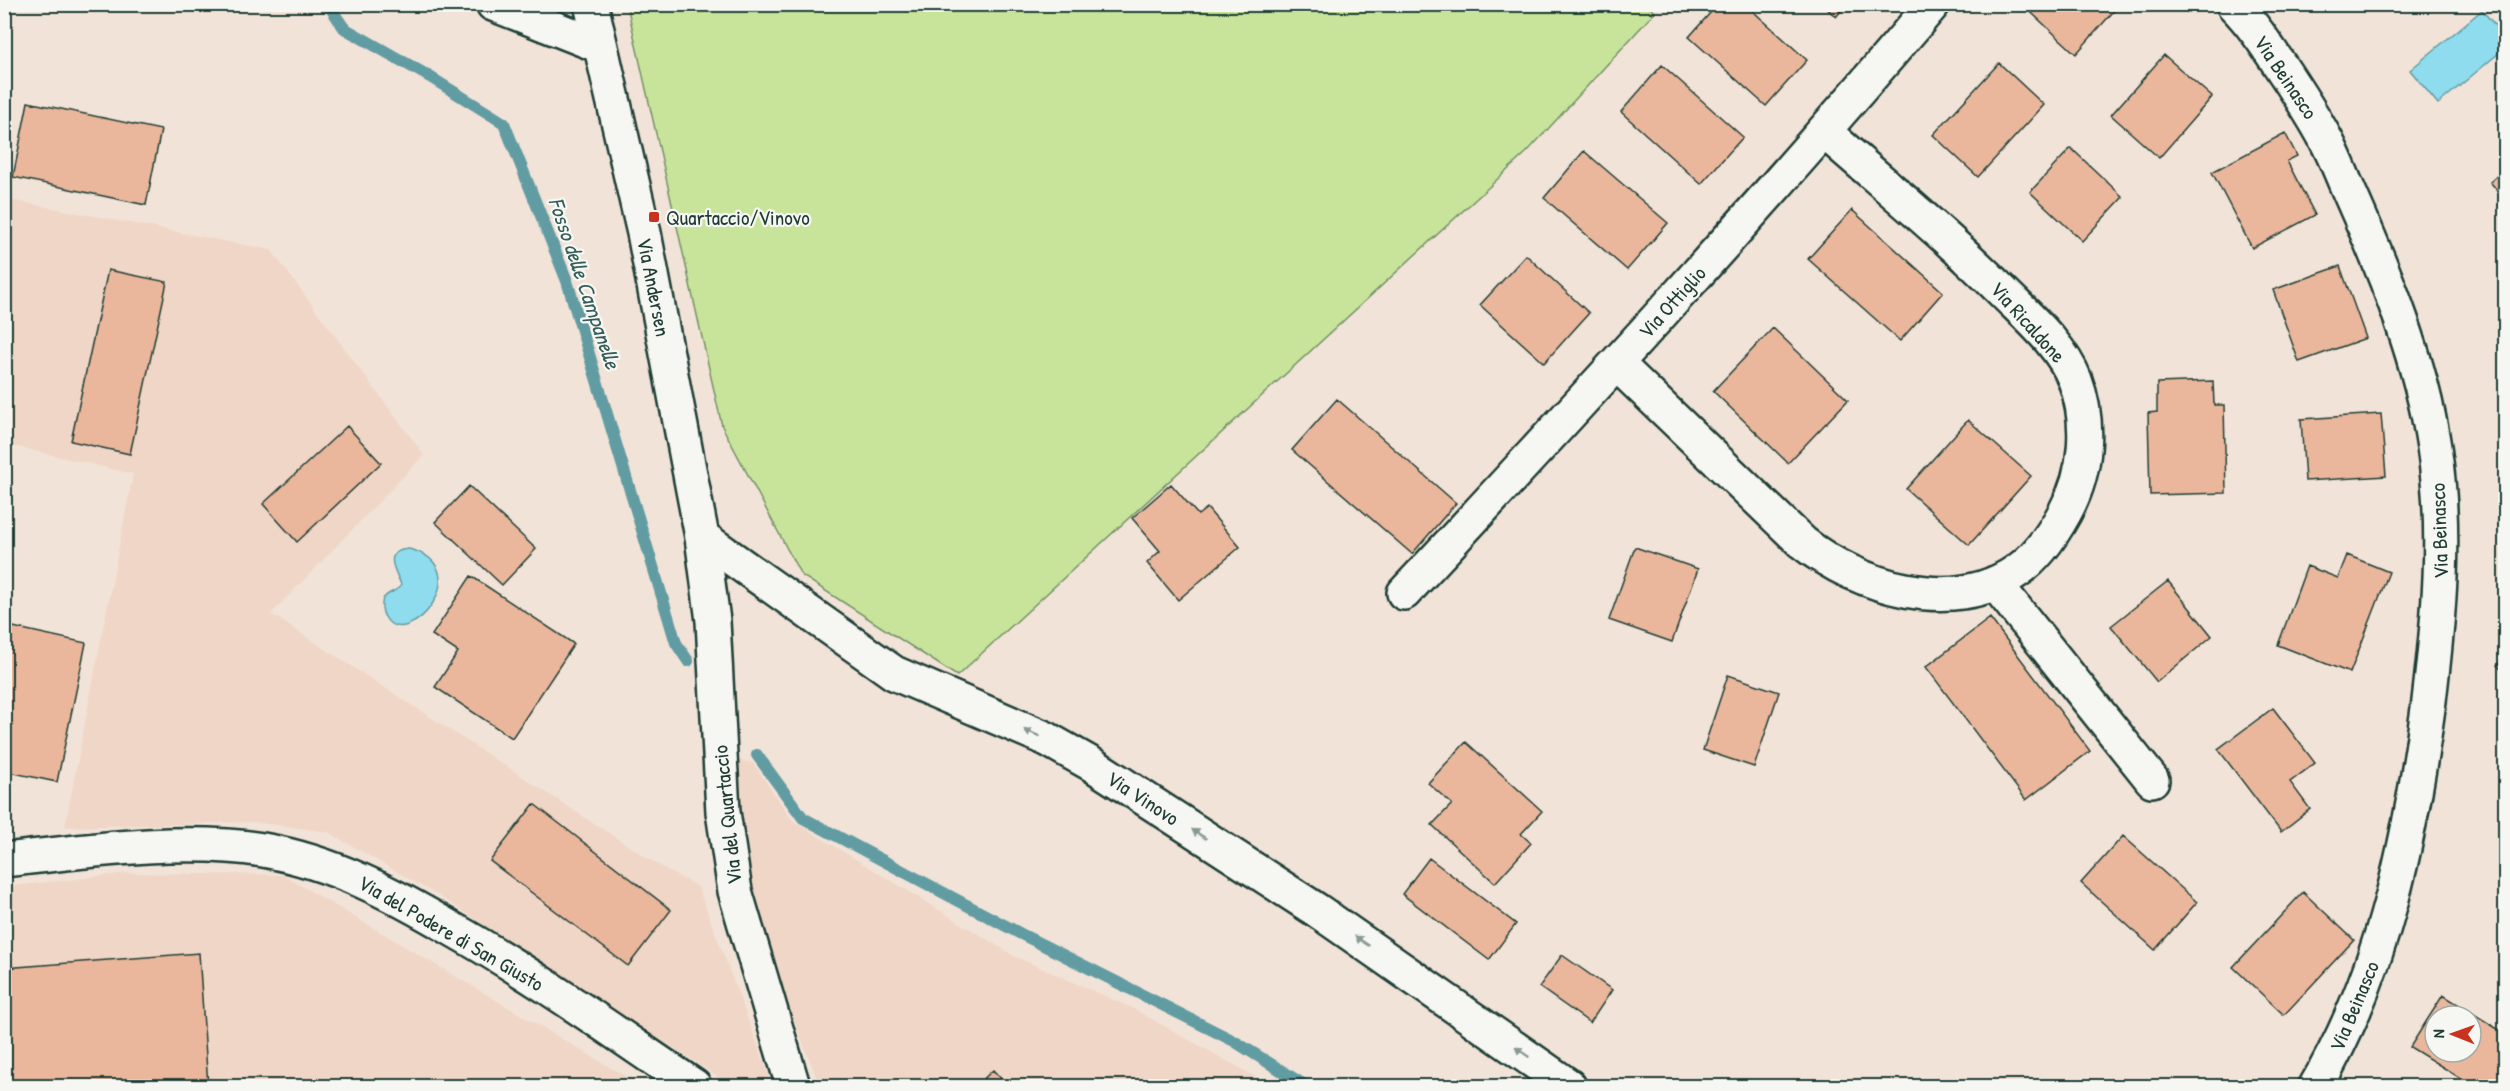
<svg xmlns="http://www.w3.org/2000/svg" width="2510" height="1091" font-family="'Patrick Hand',sans-serif">
<style>
.built{fill:#f0d6c6}
.green{fill:#c8e49b;stroke:#749068;stroke-width:1.5}
.water{fill:#8edced;stroke:#629ca3;stroke-width:1.5}
.lines{fill:none;stroke-linecap:round;stroke-linejoin:round}
.stream{stroke:#629ca3;stroke-width:12}
.building{fill:#eab79c;stroke:#1f3d34;stroke-width:1.5;fill-rule:evenodd}
.street-casing{stroke:#1f3d34;stroke-width:38}
.secondary-casing{stroke:#1f3d34;stroke-width:38}
.street{stroke:#f6f6f2;stroke-width:33}
.secondary{stroke:#f6f6f2;stroke-width:33}
.oneway{fill:#8a9a93}
.poi-dot{fill:#c8321e;stroke:#f6f6f2;stroke-width:2}
.labels{text-anchor:middle;dominant-baseline:central;stroke-width:4.5;stroke-linejoin:round;paint-order:stroke}
.street-label{font-size:21px;fill:#1f3d34;stroke:#f6f6f2}
.poi-label{font-size:21px;fill:#1f3d34;stroke:#f6f6f2;text-anchor:start}
.water-label{font-size:22px;font-style:italic;fill:#355d59;stroke:#f6f6f2}
</style>
<rect width="100%" height="100%" fill="#f2e3d8"/>
<filter id="ink" filterUnits="userSpaceOnUse"><feTurbulence type="fractalNoise" baseFrequency=".0167" numOctaves="2"/><feDisplacementMap in="SourceGraphic" scale="12" xChannelSelector="R" yChannelSelector="G"/><feConvolveMatrix kernelMatrix="1 2 1 2 8 2 1 2 1" color-interpolation-filters="sRGB"/></filter>
<g filter="url(#ink)">
<path class="built" d="M5 199 271 250 424 455 271 614 666 870 698 887 773 1086H732L444 899 328 832 253 822 65 827 133 474 5 444Z
M735 760 753 763 793 821 1016 957 1132 1008 1272 1086H820L779 983 752 886Z
M129 873 283 875 642 1086H5L4 887Z"/>
<path class="green" d="M1646 5 1655 12 1527 152 957 676 801 575 722 426 627 5Z"/>
<path class="water" d="M2482 10 2505 37V48L2438 104 2410 70Z
M409 549C482 567 406 655 385 617 382 613 381 604 383 599 387 592 397 592 401 585 397 572 380 551 409 549Z"/>
<g class="lines">
<path class="stream" d="M328 4 344 28 430 77 504 123 567 281 676 643 688 661
M757 755 803 818 1021 934 1234 1041 1306 1086"/>
</g>
<path class="building" d="M1718 4H1745L1807 60 1766 106 1689 37Z
M1822 4H1847L1836 17Z
M2022 4H2120L2076 54Z
M2164 55 2212 97 2159 158 2111 115Z
M1999 63 2044 105 1978 177 1933 135Z
M1662 65 1743 137 1701 184 1621 112Z
M28 102 161 130 146 205 13 177Z
M2285 133 2297 156 2287 161 2315 215 2252 248 2212 172Z
M2071 148 2123 197 2082 241 2030 192Z
M1584 151 1668 223 1627 270 1544 198Z
M2506 168V200L2490 182Z
M1852 210 1943 292 1900 341 1808 259Z
M1526 255 1589 313 1544 363 1480 305Z
M2340 266 2366 338 2299 362 2273 290Z
M108 270 167 282 130 454 71 441Z
M1773 328 1848 400 1788 463 1713 391Z
M2213 381 2214 405H2224L2226 493 2150 495 2148 413 2157 412V383Z
M1337 399 1456 503 1412 554 1292 450Z
M2381 414 2386 476 2305 481 2301 419Z
M1968 420 2031 476 1969 545 1906 489Z
M347 426 381 463 297 542 263 504Z
M1171 484 1198 515 1207 508 1240 547 1178 600 1147 563 1160 551 1132 518Z
M469 486 536 549 502 585 435 522Z
M1635 547 1698 569 1672 642 1609 620Z
M2347 555 2389 572 2350 673 2278 645 2307 566 2338 578Z
M471 576 574 644 512 738 435 687 458 652 432 635Z
M2168 581 2212 636 2157 682 2111 626Z
M1990 618 2090 751 2026 800 1926 667Z
M4 625 86 643 57 782 4 771Z
M2506 658V674L2497 665Z
M1728 675 1779 692 1754 767 1703 750Z
M2273 708 2315 763 2290 782 2310 809 2281 832 2218 749Z
M1466 742 1542 811 1521 834 1531 843 1495 883 1432 825 1452 804 1428 783Z
M534 804 671 910 628 966 490 861Z
M2123 836 2197 902 2155 950 2081 883Z
M1429 858 1516 924 1489 960 1402 894Z
M2303 892 2354 940 2284 1015 2233 967Z
M199 953 208 1086H4V968Z
M1562 955 1612 990 1590 1023 1539 987Z
M2443 995 2506 1034V1086H2473L2410 1047ZM2435 1016H2471V1052H2435Z
M993 1070 1008 1086H976Z"/>
<g class="lines">
<g class="street-casing">
<path id="street" d="M493 4 600 46
M2233 4C2251 22 2265 43 2279 64 2295 88 2311 112 2325 138 2335 156 2342 176 2351 196 2386 275 2421 361 2434 447 2447 532 2439 617 2429 701 2411 835 2385 969 2316 1086
M1617 364 1802 542C1858 587 1953 616 2017 571 2038 557 2053 534 2065 512 2087 472 2091 423 2075 380 2061 345 2030 319 2004 293 1947 236 1885 185 1825 132
M702 537 894 673 1047 739 1093 765 1318 911 1569 1086
M1995 583 2152 780
M1404 593C1584 400 1762 206 1933 4
M4 860C84 851 183 837 263 850 333 862 393 894 454 930 537 977 615 1033 694 1086"/>
</g>
<g class="secondary-casing">
<path id="secondary" d="M591 4 644 233 702 537 713 621 723 812 735 891 793 1086"/>
</g>
<use href="#street" class="street"/>
<use href="#secondary" class="secondary"/>
</g>
<defs><path id="oneway-solid" d="M-6-.8H1V-3.2L6.5 0L1 3.2V.8H-6Z" transform="scale(1.5)"/></defs>
<g class="oneway">
<use href="#oneway-solid" transform="translate(1032 733) rotate(-156)"/>
<use href="#oneway-solid" transform="translate(1199 834) rotate(-147)"/>
<use href="#oneway-solid" transform="translate(1362 941) rotate(-146)"/>
<use href="#oneway-solid" transform="translate(1522 1052) rotate(-145)"/>
</g>
</g>
<rect class="poi-dot" x="648" y="211" width="12" height="12" rx="3"/>
<g class="labels">
<g class="street-label">
<text transform="translate(2286 77) rotate(56)">Via Beinasco</text>
<text transform="translate(654 287) rotate(79)">Via Andersen</text>
<text transform="translate(1672 302) rotate(-48)">Via Ottiglio</text>
<text transform="translate(2028 322) rotate(48)">Via Ricaldone</text>
<text transform="translate(2439 531) rotate(-92)">Via Beinasco</text>
<text transform="translate(1143 798) rotate(33)">Via Vinovo</text>
<text transform="translate(727 815) rotate(-96)">Via del Quartaccio</text>
<text transform="translate(451 933) rotate(30)">Via del Podere di San Giusto</text>
<text transform="translate(2354 1006) rotate(-67)">Via Beinasco</text>
</g>
<g class="poi-label">
<text x="666" y="217">Quartaccio/Vinovo</text>
</g>
<g class="water-label">
<text transform="translate(585 283) rotate(71)">Fosso delle Campanelle</text>
</g>
</g>
<rect width="2510" height="1091" fill="none" stroke="#f6f6f2" stroke-width="24"/>
<rect x="12" y="12" width="2486" height="1067" fill="none" stroke="#1f3d34" stroke-width="2" filter="url(#ink)"/>
<g transform="translate(2453 1034) rotate(271)"><circle r="28" fill="#f6f6f2" stroke="#a0aca6" stroke-width="1.5"/>
<path d="M0-4.5L10 22L0 15L-10 22Z" fill="#c8321e"/>
<text y="-9" font-size="16" font-weight="bold" text-anchor="middle" fill="#1f3d34">N</text>
</g>
</svg>
